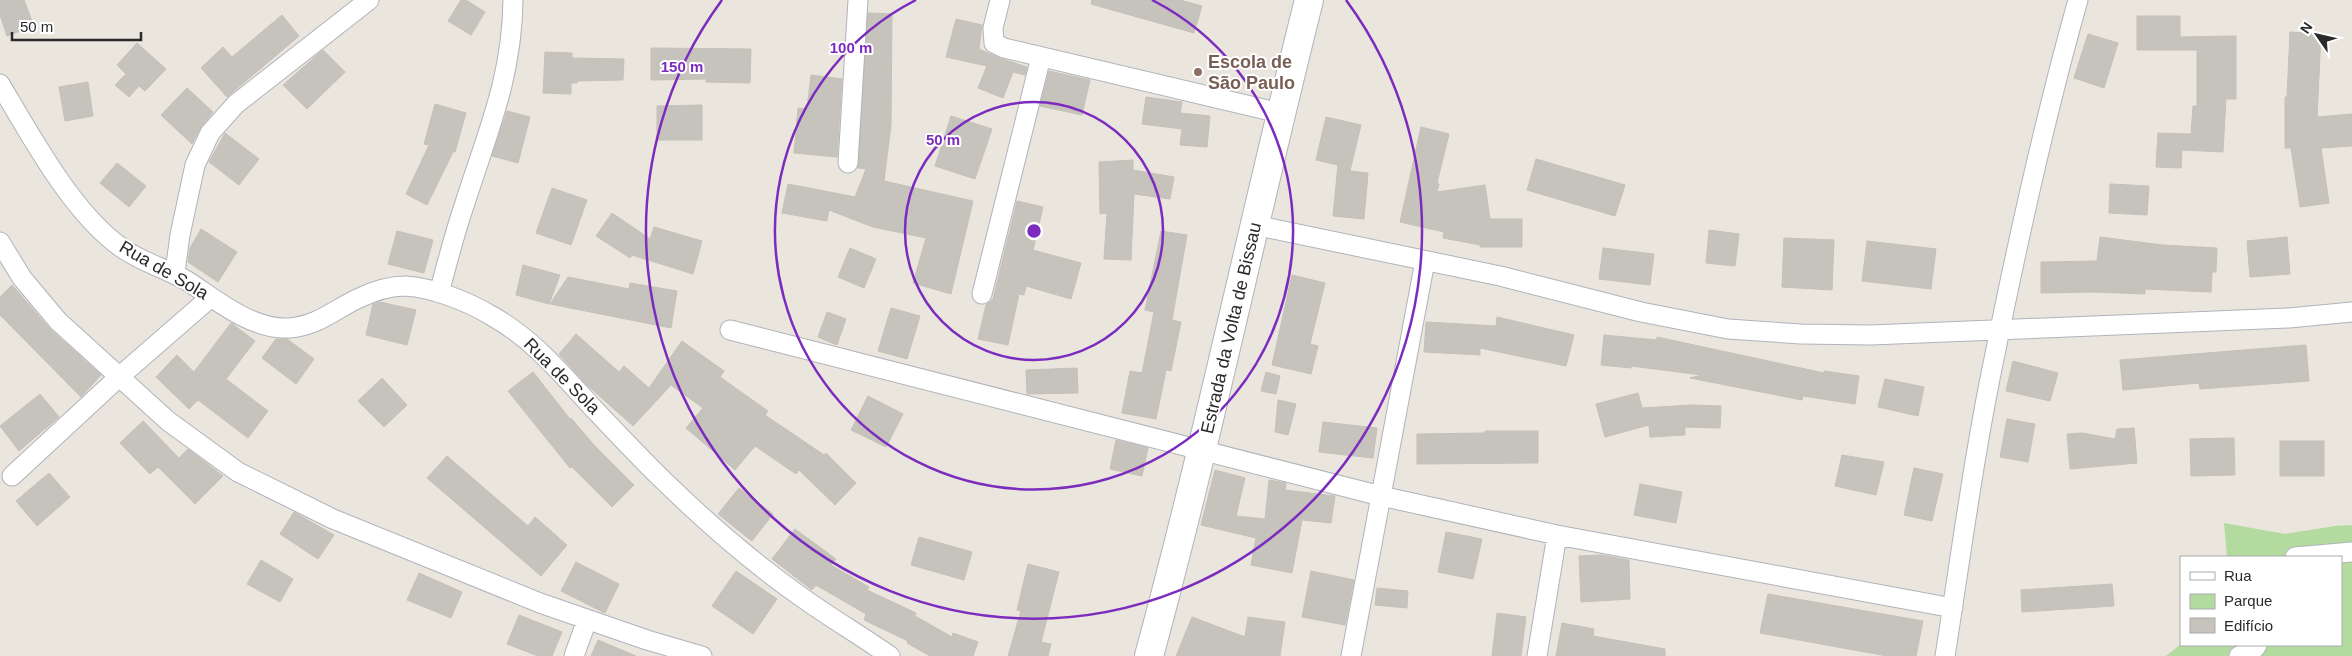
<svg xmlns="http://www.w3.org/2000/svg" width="2352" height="656" font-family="Helvetica,sans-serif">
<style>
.green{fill:#b3dba0}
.building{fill:#c6c3bc;stroke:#c5c1b7}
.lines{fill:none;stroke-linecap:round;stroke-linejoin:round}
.street-casing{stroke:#b1b3bc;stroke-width:21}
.secondary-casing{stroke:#b1b3bc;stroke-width:30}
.street{stroke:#fff;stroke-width:19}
.secondary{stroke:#fff;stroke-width:28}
.ring{fill:none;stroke:#7b2cbf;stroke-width:2.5}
.education-dot{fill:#8d6e63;stroke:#fff;stroke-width:2}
.labels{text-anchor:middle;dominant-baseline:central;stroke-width:4;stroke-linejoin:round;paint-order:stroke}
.education-label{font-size:18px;font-weight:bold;fill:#785e54;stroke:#fff;text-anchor:start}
.street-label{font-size:18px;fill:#2a2a2a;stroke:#fff}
.centre{fill:#7b2cbf;stroke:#fff;stroke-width:2.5}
.ring-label{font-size:15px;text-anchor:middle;font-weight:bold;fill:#7b2cbf;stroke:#fff;stroke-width:4;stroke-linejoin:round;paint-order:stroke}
</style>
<rect width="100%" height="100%" fill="#eae5dd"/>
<path class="green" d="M2224 523 2285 534 2335 526 2352 525V656H2166L2181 644 2341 645V557H2227Z"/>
<path class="building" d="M0 0H24L34 26 7 36 0 15Z
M461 0H466L485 12 471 35 448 21Z
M1092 0H1180L1202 6 1194 33 1091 4Z
M868 13 892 14 891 125 884 181 973 201 951 294 913 283 926 238 873 227 829 210 827 221 782 213 788 184 855 197 866 169 858 168Z
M282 15 299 36 227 97 201 68 223 47 232 57Z
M2137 16H2180V37L2236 36V99H2226L2223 152 2182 150 2181 168 2156 167 2158 133 2191 134 2193 106H2197V50H2137Z
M956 19 982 25 979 49 999 58 1027 67 1025 75 1013 72 1003 98 978 88 987 66 946 57Z
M2290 32 2321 34 2317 117 2352 114V146L2321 148 2329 203 2300 207 2291 148H2285V97H2287Z
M2088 34 2118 43 2104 88 2074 78Z
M137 43 166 69 145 91 139 86 129 97 115 85 126 74 117 65Z
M651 48 751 49 750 83 706 82V79L651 80Z
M323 50 345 72 307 109 283 85Z
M545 52 572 53V58L624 59 623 80 577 81V83H571V94L543 93Z
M1049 71 1090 80 1082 115 1040 106Z
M811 75 842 79 837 157 794 153 798 108 807 109Z
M88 82 93 116 65 121 59 87Z
M187 88 213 112 200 128 192 144 161 115Z
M1146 97 1182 102 1180 113 1210 116 1207 147 1180 145 1182 129 1142 124Z
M435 104 466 113 455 152H453L427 205 406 194 429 145 424 144Z
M702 105V140H657V106Z
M507 111 530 117 518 163 492 156Z
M951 116 992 129 975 179 935 166Z
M1326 117 1361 125 1350 171 1368 173 1364 219 1333 216 1338 165 1316 160Z
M1421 127 1449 134 1437 183 1439 184 1437 192 1485 185 1490 219H1522V247H1480V245L1443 238 1444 232 1400 222Z
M225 133 259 159 239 185 209 162Z
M1536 159 1625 185 1615 216 1527 190Z
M1133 160V170L1174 177 1170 199 1134 194 1131 260 1104 259 1107 213 1100 214 1099 162Z
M117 163 146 186 129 207 100 183Z
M2110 184 2149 186 2147 215 2109 213Z
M552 188 587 200 571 245 536 233Z
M1017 201 1043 207 1033 250 1081 263 1071 299 1026 286 1024 295 1019 294 1008 345 978 339 986 305 993 299Z
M612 213 650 239 654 227 702 241 693 274 632 255 630 258 596 236Z
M201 229 237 252 218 282 188 262 190 248Z
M1709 230 1739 234 1735 266 1706 263Z
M397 231 433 240 424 273 388 264Z
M1161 231 1187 235 1172 320 1181 322 1171 371 1166 370 1156 419 1122 413 1130 371 1142 373 1154 312 1145 310Z
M2100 237 2162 245 2217 248 2216 272H2212L2211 292 2145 289V294L2094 292 2041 293V262L2097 261Z
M2287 237 2290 274 2250 277 2247 241Z
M1784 238 1834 240 1832 290 1782 287Z
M1867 241 1936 249 1931 289 1862 281Z
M850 248 876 259 864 288 838 277Z
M1603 248 1654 254 1650 285 1599 279Z
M523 265 560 275 549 304 516 295Z
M1292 275 1325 283 1310 344 1318 346 1311 374 1272 365Z
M568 277 629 289 630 283 677 291 671 328 550 304Z
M12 285 50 329 101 375 81 397 0 315V297Z
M380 302 416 310 407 345 366 335 373 304Z
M891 308 920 316 907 359 878 351Z
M827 312 846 319 837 345 818 337Z
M1497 317 1574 335 1566 366 1480 348V355L1424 352 1426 322 1496 326Z
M231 323 255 341 226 379 268 411 248 438 198 400 189 409 156 377 177 355 194 372Z
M576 334 619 372 624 366 649 388 682 341 724 371 720 377 768 411 765 415 824 455 826 453 856 483 835 505 799 470 796 474 755 446 735 470 686 428 703 408 671 385 633 426 586 384 559 354Z
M1604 335 1657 340V337L1824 373V371L1859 376 1855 404 1803 396 1802 400 1690 378 1702 375 1631 366V368L1601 365Z
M276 339H287L314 359 296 384 262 358Z
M2306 345 2309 381 2200 389 2199 383 2123 390 2120 360Z
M2013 361 2058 373 2050 401 2006 391Z
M1077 368 1078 393 1027 394 1026 370Z
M533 372 570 419 571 418 594 445 634 485 612 507 572 467 570 468 508 391Z
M1266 372 1280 376 1276 394 1261 391Z
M382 378 407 405 384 427 358 401Z
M1885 379 1924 387 1918 416 1878 407Z
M1638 393 1642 408 1692 405 1721 406 1720 428 1685 427V435L1650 437 1649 425 1605 437 1596 404Z
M40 394 59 417 19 451 0 426Z
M868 396 903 414 886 447 851 430Z
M1278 400 1296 404 1288 435 1275 432Z
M2007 419 2035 424 2028 462 2000 457Z
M143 421 179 458 188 449 223 476 195 504 158 467 150 474 120 443Z
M1323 422 1377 428 1373 458 1319 452Z
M2134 428 2137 463 2070 469 2067 434 2082 433 2115 439 2117 429Z
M1485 431H1538V463L1417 464V434L1485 433Z
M2234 438 2235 475 2191 476 2190 439Z
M1116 440 1148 448 1142 476 1110 469Z
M2280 441H2324V476H2280Z
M1842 455 1884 462 1876 495 1835 486Z
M447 456 528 526 535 517 567 545 541 576 427 478Z
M1914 468 1943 474 1932 521 1904 515Z
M1215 470 1245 478 1236 516 1265 519 1269 480 1286 483 1285 490 1335 496 1331 523 1302 520 1292 573 1251 565 1256 538 1201 525Z
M49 473 70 497 37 526 16 501Z
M1640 484 1682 492 1676 523 1634 515Z
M739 488 773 514 752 541 718 514Z
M294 512 334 535 318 559 280 534Z
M795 529 836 559 831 565 869 587 867 590 916 613 915 616 952 637 953 633 978 642 973 656H930L907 643 908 641 864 620 866 614 816 585 812 590 772 559Z
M1446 532 1482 539 1473 579 1438 572Z
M919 537 972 552 964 580 911 565Z
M1601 555 1629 560 1630 599 1581 602 1579 556Z
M261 560 293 579 280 602 247 584Z
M576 562 619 584 605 613 561 591Z
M1028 564 1059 572 1041 642 1051 644 1048 656H1008L1021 611 1017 610Z
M736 571 777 599 753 634 712 606Z
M1311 571 1354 580 1345 625 1302 617Z
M419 573 462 592 451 618 407 600Z
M2112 584 2114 606 2022 612 2021 590Z
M1377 588 1408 591 1407 608 1375 605Z
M1768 594 1923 621 1916 656H1887L1760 633Z
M1497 613 1526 617 1521 656H1492Z
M519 615 562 632 552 656H538L507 644Z
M1192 617 1245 637 1248 617 1285 622 1280 656H1176Z
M1562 623 1594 629 1593 636 1665 649V656H1556Z
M598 640 636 656H591Z"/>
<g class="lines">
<g class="street-casing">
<path id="street" d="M1000 0 993 28 994 43 1004 48 1280 113
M0 84C31 136 72 213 122 248 144 264 170 269 192 284 220 303 254 330 289 328 317 326 334 310 357 299 371 292 390 286 406 286 434 288 469 302 492 316 533 339 562 374 593 408 617 433 640 458 665 482 707 523 752 562 800 596 829 617 860 635 890 656
M848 163 858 0
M1254 225 1500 276 1641 312 1728 329 1801 334 1871 335 2289 318 2352 312
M0 242 22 278 58 321 168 421 238 472 333 519 540 603 647 640 702 656
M175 272 180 235 195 165 210 133 236 104 369 0
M439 293C447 264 454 235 464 206 487 133 512 79 513 0
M982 294 1041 57
M730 330 1381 496 1557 535 1953 608
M12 476 119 377 211 297
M2295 557 2352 552
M574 656 587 620
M1351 656 1425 261
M1537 656 1557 535
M1945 656C1961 555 1974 454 1995 354 2019 235 2045 117 2078 0
M2239 656 2255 648 2257 645"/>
</g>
<g class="secondary-casing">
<path id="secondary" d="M1149 656C1208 439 1254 218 1309 0"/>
</g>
<use href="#street" class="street"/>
<use href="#secondary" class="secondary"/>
</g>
<g class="ring">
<circle cx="1034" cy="231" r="129"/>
<path d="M1152 0A259 259 0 1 1 916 0"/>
<path d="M1346 0A388 388 0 1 1 722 0"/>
</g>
<circle class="education-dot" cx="1198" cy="72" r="5"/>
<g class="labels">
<g class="education-label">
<text x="1208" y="62">Escola de<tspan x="1208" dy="21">São Paulo</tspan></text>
</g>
<g class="street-label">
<text transform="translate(164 270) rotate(30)">Rua de Sola</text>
<text transform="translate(1231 328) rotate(-77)">Estrada da Volta de Bissau</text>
<text transform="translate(562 376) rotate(45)">Rua de Sola</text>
</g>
</g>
<circle cx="1034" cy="231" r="8" class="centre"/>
<g class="ring-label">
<text x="851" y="53">100 m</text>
<text x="682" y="72">150 m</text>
<text x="943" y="145">50 m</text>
</g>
<rect x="2180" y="556" width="162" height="90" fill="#ffffff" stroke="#aaaaaa"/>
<rect x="2190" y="572" width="25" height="8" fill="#ffffff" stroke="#aaaaaa"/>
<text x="2224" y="581" font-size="15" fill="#2a2a2a">Rua</text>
<rect x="2190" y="594" width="25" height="15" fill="#b3dba0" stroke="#aaaaaa"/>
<text x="2224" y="606" font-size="15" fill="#2a2a2a">Parque</text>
<rect x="2190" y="618" width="25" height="15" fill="#c6c3bc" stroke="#aaaaaa"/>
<text x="2224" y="631" font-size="15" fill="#2a2a2a">Edifício</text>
<g transform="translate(2317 35) rotate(304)" stroke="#ffffff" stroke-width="4" paint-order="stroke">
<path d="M0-4L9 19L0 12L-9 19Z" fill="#2a2a2a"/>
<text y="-8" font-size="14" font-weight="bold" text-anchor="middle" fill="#2a2a2a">N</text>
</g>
<path d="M12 32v8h129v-8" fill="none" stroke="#2a2a2a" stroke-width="2.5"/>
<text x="20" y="32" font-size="15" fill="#2a2a2a" stroke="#ffffff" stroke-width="4" paint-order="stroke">50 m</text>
</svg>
